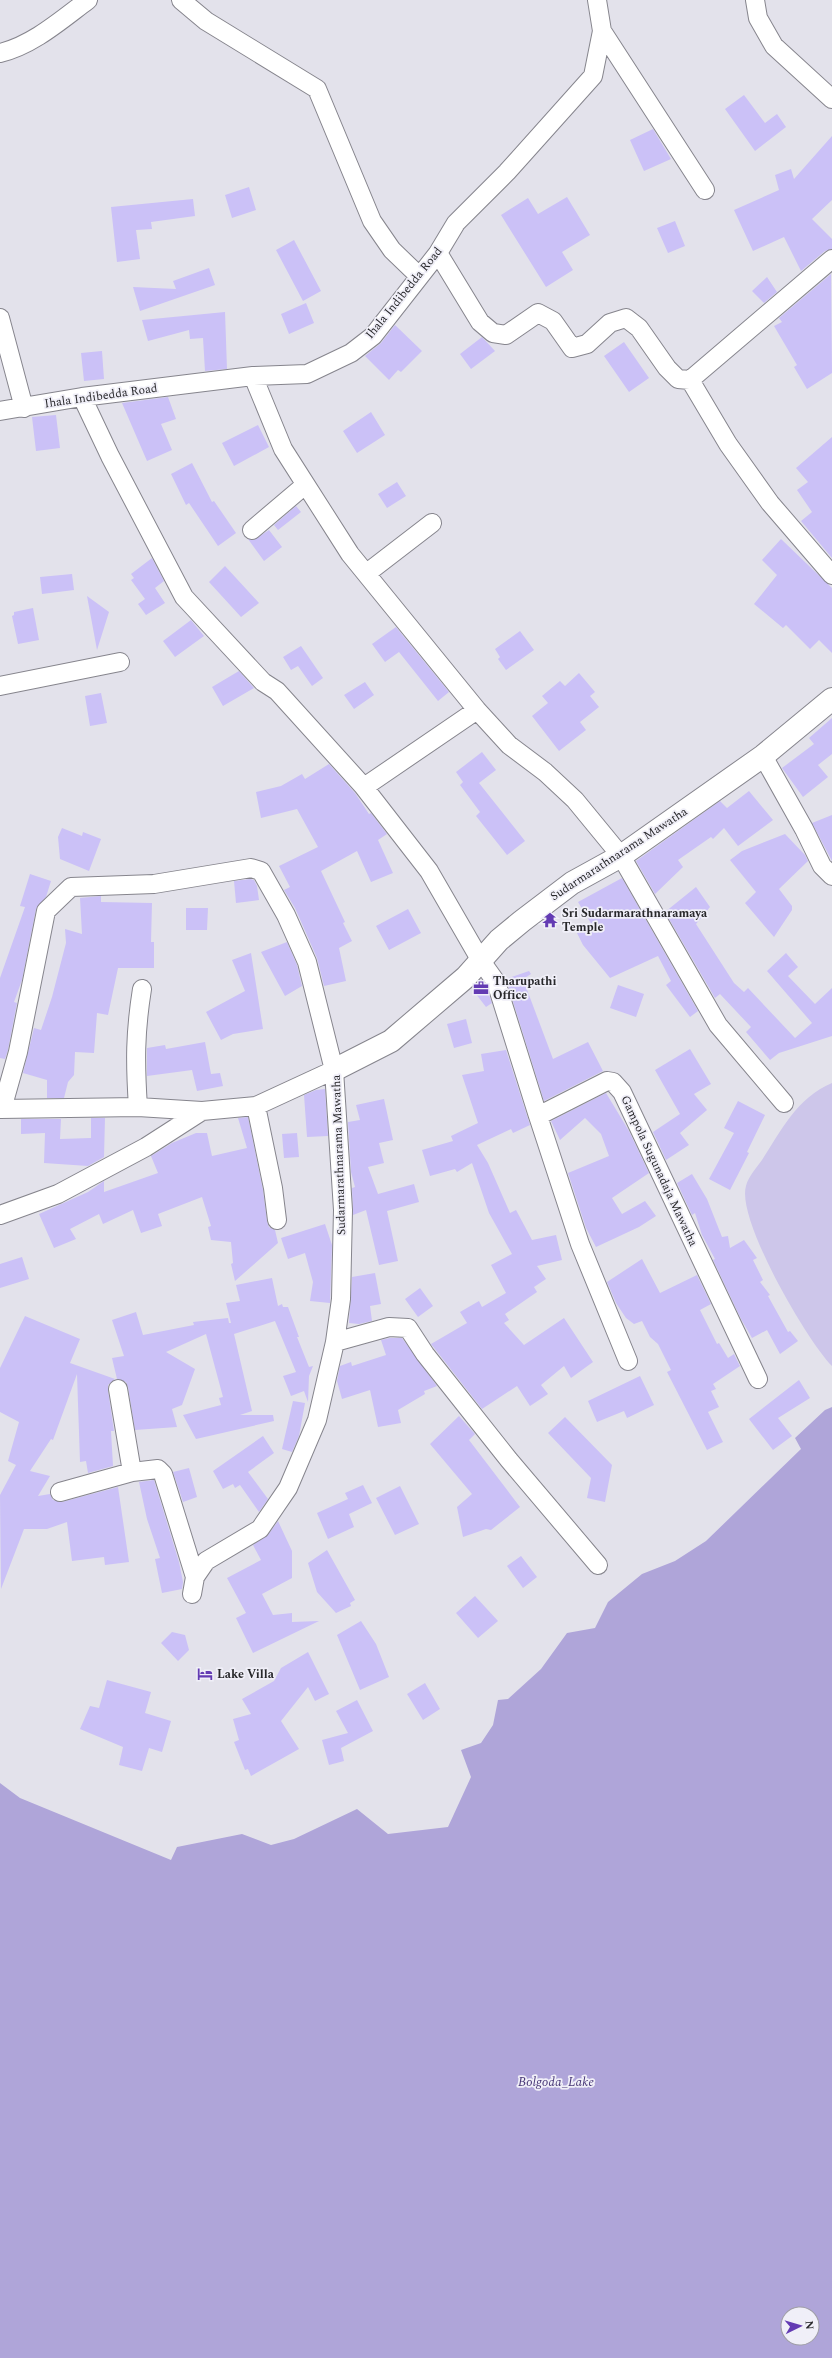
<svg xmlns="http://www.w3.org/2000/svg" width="832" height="2358" font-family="Spectral,serif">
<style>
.green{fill:#cdc6ea}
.water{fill:#afa5d9;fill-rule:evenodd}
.building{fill:#cbc1f7}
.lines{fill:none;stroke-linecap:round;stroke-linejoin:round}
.minor-casing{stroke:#86858d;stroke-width:20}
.tertiary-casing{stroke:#86858d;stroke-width:24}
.minor{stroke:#fff;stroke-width:18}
.tertiary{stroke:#fff;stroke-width:22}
.labels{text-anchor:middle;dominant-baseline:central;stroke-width:3.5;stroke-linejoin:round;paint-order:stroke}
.street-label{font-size:12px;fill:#28282b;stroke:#f0eff8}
.poi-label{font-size:12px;font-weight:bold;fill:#28282b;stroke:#f0eff8;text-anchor:start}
.water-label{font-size:13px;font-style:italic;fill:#483777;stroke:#f0eff8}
</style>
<rect width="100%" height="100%" fill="#e3e2eb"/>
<path class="green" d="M832 1083V1366C807 1341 736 1219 746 1186 748 1177 757 1167 762 1160 782 1129 797 1098 832 1083Z"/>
<path class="water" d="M832 1407V2358H0V1783L20 1798 171 1860 177 1847 242 1834 271 1845 294 1839 357 1809 388 1834 448 1827 471 1777 461 1750 481 1743 493 1725 498 1700 508 1699 541 1669 567 1633 595 1628 608 1602 642 1574 675 1561 706 1541 801 1449 795 1438 825 1410ZM788 2314H812V2338H788Z"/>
<path class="building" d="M744 95 765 123 777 114 786 127 755 151 725 109Z
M653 129 671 159 644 171 630 140Z
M832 136V200L812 219 832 239V249L825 251 801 271 784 237 753 251 734 210 779 190 775 175 791 169 794 179Z
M249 187 256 210 232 218 225 195Z
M567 197 590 235 562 252 573 270 546 287 501 215 528 198 538 214Z
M193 199 195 216 151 222 152 229 136 230 140 259 117 262 111 207Z
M675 221 685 246 668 253 657 228Z
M294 240 321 291 303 301 276 250Z
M209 268 215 285 140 311 133 287 176 289 173 281Z
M831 274 832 373 807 389 794 367 797 365 774 326 782 322 779 318Z
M767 277 777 292 764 303 752 291Z
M306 303 314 323 289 334 281 314Z
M225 312 227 369 205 371 203 338 190 339 189 330 148 341 142 320Z
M395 325 422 351 401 372 398 370 389 380 365 356 381 343Z
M482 337 495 351 471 369 460 354Z
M624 342 649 378 629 392 604 356Z
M102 351 104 379 84 381 81 353Z
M168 397 176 419 161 424 172 450 147 461 122 403Z
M371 412 385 435 357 453 343 431Z
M56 415 60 448 36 451 32 417Z
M258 425 269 447 234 466 222 443Z
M832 437V558L801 521 812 512 797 490 808 482 796 468Z
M192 463 212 502 214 501 236 533 218 546 189 503 186 505 171 474Z
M397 482 406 496 387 508 378 494Z
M296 506 301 512 278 530 274 525Z
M269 530 282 547 264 561 248 539 254 540Z
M781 539 832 588V653L819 640 810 649 786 625 783 628 754 604 777 575 762 560Z
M152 558 164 581 155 588 165 603 146 615 138 604 145 599 131 580 134 578 131 574Z
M225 566 259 603 241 617 209 582Z
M72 574 74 590 42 594 40 577Z
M87 596 109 612 97 650Z
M33 608 39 640 18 644 12 616 14 615V612Z
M191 620 204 636 175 657 163 641Z
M396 627 449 692 438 701 399 652 385 662 372 644Z
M520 631 534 650 506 670 498 659 500 657 495 649Z
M301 646 323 678 312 686 298 666 291 670 283 657Z
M239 671 254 688 223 706 212 687Z
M579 673 595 692 590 696 599 707 580 722 586 730 559 751 532 716 548 703 542 696 560 681 565 686Z
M365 682 374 695 354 709 344 695Z
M101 693 107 723 90 726 85 696Z
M832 718V754L818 765 828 777 803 797 782 768 814 744 809 738Z
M482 752 496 770 479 783 525 841 507 855 476 816 480 812 460 785 463 782 456 772Z
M329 764 355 793 369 814 371 813 387 834 378 840 393 873 371 882 357 851 321 871 345 922 343 923 352 941 339 948 346 981 324 986 317 958 295 908 284 890 290 887 279 866 318 847 297 809 261 818 256 792 281 786 302 774 305 779Z
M749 791 773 820 738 846 724 828 713 839 711 837 678 860 683 867 655 894 636 861 720 801 727 808Z
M832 815V861L812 823Z
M62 828 82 836 83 832 101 839 89 871 60 859 58 837Z
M785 834 805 855 808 861 779 889 792 906V910L774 937 745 903 756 892 730 860 742 851Z
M30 874 51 881 46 897 36 909 22 980 14 1002 17 1003 8 1050 5 1059 0 1058V978L25 907 20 906Z
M622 878 698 1011 690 1017 666 985 671 981 658 956 610 978 583 945 577 933 592 925 578 902Z
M250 879 254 880 257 886 259 900 236 903 234 881Z
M696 887 710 907 696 924 734 983 744 992 748 988 795 1038 812 1023 767 971 786 953 798 967 788 976 815 1004 832 988V1036L779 1053 770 1060 746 1032 751 1027 720 994 715 998 665 912Z
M101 896V902L152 903 151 942H154V968H118L108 1015 97 1013 94 1053 75 1052 74 1075 68 1082 64 1098H47V1080L23 1073 34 1028 41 1030 52 997 66 943 65 929 82 934 80 898Z
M186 908H208L207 930H186Z
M408 909 421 933 389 950 376 926Z
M287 942 297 965 302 986 285 996 261 952Z
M251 953 263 1029 233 1034 221 1040 206 1012 245 991 232 960Z
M529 971 531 974 523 979 553 1059 588 1042 603 1071 544 1101 506 979Z
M481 980 486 987 492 1003 486 1007 472 989Z
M618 985 644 994 636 1017 610 1008Z
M466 1019 472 1043 454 1048 447 1024Z
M205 1042 211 1074 220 1073 223 1086 197 1091 192 1070 147 1076V1048L165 1045 166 1049Z
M690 1049 711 1084 694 1094 707 1110 680 1133 689 1145 666 1160 653 1132 680 1114 655 1070Z
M506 1050 530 1125 513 1133 511 1129 477 1145 488 1163 510 1213 516 1210 532 1240 556 1235 562 1260 537 1266 546 1279 534 1287 537 1292 505 1314 509 1320 504 1323 524 1345 564 1318 593 1362 571 1378 564 1366 541 1385 548 1394 530 1406 517 1386 482 1409 431 1344 467 1323 460 1312 479 1301 482 1307 506 1293 491 1265 512 1254 489 1213 472 1163 457 1172 455 1169 430 1176 422 1150 453 1141 451 1136 478 1123 462 1075 484 1071 481 1054Z
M325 1089 328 1136 307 1137 304 1095 316 1090Z
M606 1093 629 1131 649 1173 612 1198 622 1214 645 1201 656 1216 639 1227 596 1247 586 1228 568 1173 609 1156 601 1134 585 1118 560 1140 551 1121Z
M384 1099 393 1140 379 1143 384 1163 368 1167 378 1194 414 1184 419 1202 387 1211 398 1261 379 1265 366 1210 353 1215 352 1188 355 1187 351 1172 348 1122 360 1120 356 1105Z
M738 1101 765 1115 747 1152 749 1153 730 1190 709 1179 734 1133 724 1128Z
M248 1117 263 1190 267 1221 269 1227 275 1230 278 1243 235 1281 231 1264 233 1263 231 1242 211 1240 208 1227 211 1226 202 1197 158 1214 162 1226 141 1233 133 1210 103 1224 99 1214 70 1229 76 1239 54 1248 39 1214 88 1192 104 1181V1192L158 1173 151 1156 172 1143 196 1133H207L212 1156 247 1148 238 1118Z
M91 1118H105L104 1157 88 1166 44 1163 45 1133 21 1134V1119H61L60 1139 91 1138Z
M297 1133 299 1157 284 1158 282 1134Z
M692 1174 707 1199 722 1237 728 1236 730 1248 744 1240 757 1258 753 1260 763 1280 760 1282 770 1295 768 1296 788 1332 790 1331 798 1341 780 1354 767 1330 752 1338 741 1319 713 1260 715 1259 702 1235 695 1213 692 1215 677 1183Z
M325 1224 332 1245 330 1303 310 1301 313 1282 305 1253 288 1259 281 1238Z
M22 1257 29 1279 0 1288V1264Z
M642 1259 660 1293 697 1275 711 1304 700 1310 717 1344 719 1343 728 1358 734 1354 740 1366 713 1384 716 1389 711 1391 719 1407 708 1412 723 1442 707 1450 667 1372 671 1370 658 1344 650 1337 642 1321 634 1324 626 1318 616 1303 607 1282Z
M375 1273 381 1304 370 1306 372 1321 359 1324 349 1323 352 1277Z
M272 1278 278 1306 282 1304 283 1307H288L299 1337H297L309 1367 313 1366 309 1376 308 1402 304 1391 291 1396 283 1376 296 1372 275 1321 234 1334 252 1411 240 1415H273L274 1421 196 1439 183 1415 221 1405 219 1398 223 1397 206 1334 166 1352 195 1369 182 1405 172 1409 177 1427 135 1430 128 1387 126 1382 117 1379 112 1358 124 1356 112 1320 136 1312 143 1335 194 1325 193 1322 228 1318 229 1323H231L226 1303 240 1301 236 1285Z
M420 1288 433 1306 418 1317 405 1299Z
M25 1316 80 1339 70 1363 115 1379 108 1385V1390L114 1431H111L113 1466 88 1473 86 1461 80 1462 77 1374 53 1440 51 1439 30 1471 50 1476 38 1496 50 1494 53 1500 62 1502 118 1487 129 1562 105 1565 104 1557 72 1561 67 1522 47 1529H24L1 1589 0 1495 16 1465 8 1461 19 1422 0 1412V1368Z
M390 1338H402L437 1386 424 1391 425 1394 398 1410 401 1423 378 1427 370 1390 342 1399 337 1381 340 1366 351 1362 352 1366 386 1355 381 1340Z
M640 1376 654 1405 627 1418 624 1411 597 1422 588 1401Z
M799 1380 810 1398 778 1418 792 1436 773 1450 749 1419Z
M293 1401 305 1403 299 1436 292 1452 282 1449Z
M459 1416 475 1434 469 1440 520 1507 491 1530 486 1529 463 1537 457 1507 472 1494 430 1444Z
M565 1417 612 1465 605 1502 587 1498 591 1478 548 1433Z
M263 1436 274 1453 248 1472 268 1499 259 1512 240 1485 235 1488 233 1484 223 1489 213 1471Z
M189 1468 197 1497 183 1502 173 1472Z
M154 1480 179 1562 183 1582 182 1589 162 1593 155 1559 160 1558 147 1519 139 1482Z
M363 1485 372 1503 349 1514 354 1527 328 1539 317 1513 348 1499 345 1493Z
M400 1486 419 1524 395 1535 376 1498Z
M278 1521 292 1551V1578L262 1594 273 1615 292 1613V1622L319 1621 253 1653 236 1618 246 1613 227 1578 261 1560 253 1545 268 1535Z
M327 1550 355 1600 350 1603 351 1606 336 1613 317 1592 308 1563Z
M521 1556 537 1577 523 1588 507 1566Z
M475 1596 498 1621 478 1638 456 1613Z
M361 1621 376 1644 389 1677 360 1690 337 1635Z
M172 1632 185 1635 189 1650 178 1661 161 1643Z
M308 1652 329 1694 315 1701 308 1687 281 1721 299 1749 251 1776 248 1769 245 1770 234 1742 239 1740 233 1719 251 1714 242 1699 274 1681 281 1668Z
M107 1680 151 1692 145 1713 171 1721 162 1752 149 1748 142 1771 119 1765 123 1747 80 1729 90 1706 99 1708Z
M425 1683 440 1709 423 1720 407 1694Z
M357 1700 373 1731 341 1748 344 1761 329 1765 322 1740 348 1733 336 1711Z"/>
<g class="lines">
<g class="minor-casing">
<path id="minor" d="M181 0 206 21 317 89 372 221 392 250 419 276
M755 0 758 18 774 46 832 99
M602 31 705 190
M0 53C33 45 61 20 88 0
M438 253 480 322 493 333 506 335 538 313 553 321 572 348 587 344 610 323 626 318 639 328 667 368 678 379 690 380 832 259
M0 318 24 408
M253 376 283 449 350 554 477 710 509 745 545 772 575 800 621 856 718 1025 784 1103
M690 380 728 444 770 503 832 575
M82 397 110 456 184 597 263 682 277 691 363 786 370 783 477 710
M0 411 82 397 253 376 307 374 351 353 373 336 438 253 456 223 507 172 593 76 602 31 597 0
M252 530 305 485
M367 573 432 523
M0 686 120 662
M763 756 804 829 822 866 832 876
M363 786 429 871 481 961 496 982 538 1116 607 1081 613 1082 622 1092 758 1379
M256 1106 273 1188 277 1220
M138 1107C135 1062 135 1033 142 989
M0 1109 138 1107 202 1111
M2 1109 18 1052 46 911 71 887 154 884 251 868 261 871 286 915 307 962 334 1070 343 1210 341 1299 335 1342 317 1420 288 1488 260 1529 206 1561 195 1577 192 1594
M538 1116 580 1244 628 1361
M0 1215 58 1194 146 1147 202 1111 256 1106 334 1070
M335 1342 389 1327 408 1328 425 1354 509 1460 598 1565
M118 1389 132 1472
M60 1492 132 1472 158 1469 163 1474 195 1577"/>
</g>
<g class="tertiary-casing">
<path id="tertiary" d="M334 1070 391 1041 466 977 499 940 522 921 572 883 621 856 763 756 832 699"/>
</g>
<use href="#minor" class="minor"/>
<use href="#tertiary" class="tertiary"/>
</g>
<defs>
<g id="temple-bare" transform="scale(1.2)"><path d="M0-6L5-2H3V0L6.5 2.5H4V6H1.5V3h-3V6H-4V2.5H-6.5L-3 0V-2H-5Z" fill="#633bb3" stroke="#f0eff8" stroke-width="2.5" paint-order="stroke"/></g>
<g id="office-bare" transform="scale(1.2)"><path d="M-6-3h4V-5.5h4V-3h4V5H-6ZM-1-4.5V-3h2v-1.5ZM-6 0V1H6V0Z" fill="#633bb3" stroke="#f0eff8" stroke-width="2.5" paint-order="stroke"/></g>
<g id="hotel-bare" transform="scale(1.2)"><path d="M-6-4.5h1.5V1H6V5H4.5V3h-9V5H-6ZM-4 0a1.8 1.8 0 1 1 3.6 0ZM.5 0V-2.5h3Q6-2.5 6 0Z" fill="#633bb3" stroke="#f0eff8" stroke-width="2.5" paint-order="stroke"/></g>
</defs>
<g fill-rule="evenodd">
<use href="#temple-bare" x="550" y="920"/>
<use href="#office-bare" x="481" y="988"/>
<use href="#hotel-bare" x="205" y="1674"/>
</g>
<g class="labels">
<g class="street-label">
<text transform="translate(404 293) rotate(-51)">Ihala Indibedda Road</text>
<text transform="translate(101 396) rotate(-8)">Ihala Indibedda Road</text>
<text transform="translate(619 854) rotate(-33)">Sudarmarathnarama Mawatha</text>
<text transform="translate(339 1155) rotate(-92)">Sudarmarathnarama Mawatha</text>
<text transform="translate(659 1171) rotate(65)">Gampola Sugunadaja Mawatha</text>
</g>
<g class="poi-label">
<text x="562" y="913">Sri Sudarmarathnaramaya<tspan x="562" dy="14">Temple</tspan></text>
<text x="493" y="981">Tharupathi<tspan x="493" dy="14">Office</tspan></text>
<text x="217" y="1674">Lake Villa</text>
</g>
<g class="water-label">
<text x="556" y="2082">Bolgoda_Lake</text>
</g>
</g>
<g transform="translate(800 2326) rotate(85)"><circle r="19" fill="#f0eff8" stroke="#a09fa6"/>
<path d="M0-3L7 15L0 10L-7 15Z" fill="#633bb3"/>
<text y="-6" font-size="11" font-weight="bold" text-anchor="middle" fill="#28282b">N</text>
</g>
</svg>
